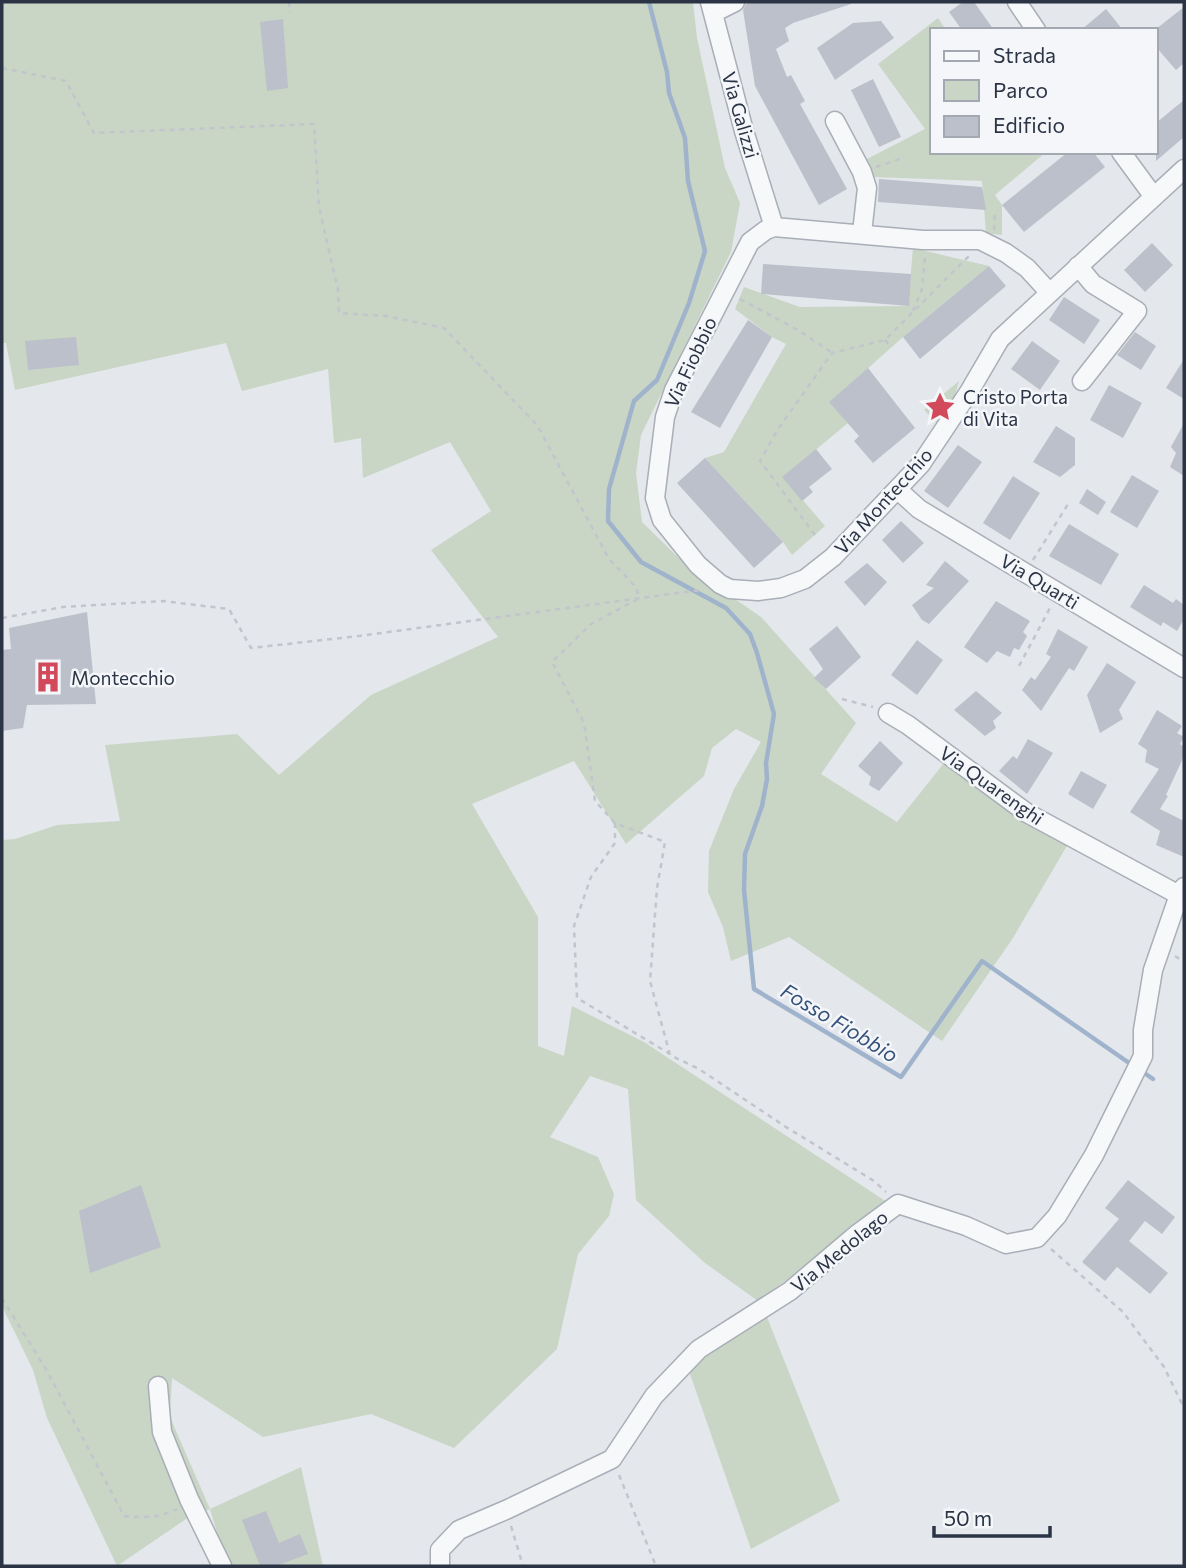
<svg xmlns="http://www.w3.org/2000/svg" width="1186" height="1568" font-family="Commissioner,sans-serif">
<style>
.green{fill:#c9d6c5}
.lines{fill:none;stroke-linecap:round;stroke-linejoin:round}
.stream{stroke:#9fb4cc;stroke-width:4.5}
.building{fill:#bbc0ca}
.street-casing{stroke:#a9aeb7;stroke-width:21}
.path{stroke:#c2c5cb;stroke-width:2.5;stroke-dasharray:5 5;stroke-linecap:butt}
.street{stroke:#f7f8fa;stroke-width:18}
.labels{text-anchor:middle;dominant-baseline:central;stroke-width:5;stroke-linejoin:round;paint-order:stroke}
.street-label{font-size:19px;fill:#2b3445;stroke:#f4f6f9}
.poi-label{font-size:19px;fill:#2b3445;stroke:#f4f6f9;text-anchor:start}
.water-label{font-size:21px;font-style:italic;fill:#34527a;stroke:#f4f6f9}
</style>
<rect width="100%" height="100%" fill="#e4e7ec"/>
<path class="green" d="M2 2H693L697 38 725 168 740 203 731 252 641 435 636 473 642 522 687 566 761 617 856 723 821 774 897 822 944 763 1068 844 1013 938 942 1041 789 937 731 961 723 927 708 892 709 851 734 789 761 742 736 729 712 748 704 776 626 844 574 761 472 804 538 917V1046L564 1056 572 1006 644 1042 890 1204 758 1301 705 1263 636 1200 628 1089 590 1076 550 1137 598 1157 614 1194 609 1216 578 1254 557 1349 454 1448 371 1414 263 1437 172 1378 170 1417 210 1509 301 1467 323 1566H227L210 1509 189 1517 117 1566 47 1418 33 1370 2 1306V840L15 839 57 825 120 821 105 745 237 734 279 775 371 695 498 637 431 550 491 511 450 442 363 478 361 438 334 443 328 369 242 391 226 343 15 390 6 343H2Z
M938 18 946 30H932V152H1046L995 195 1002 205V235L986 233 982 181 874 177 867 159 925 129 878 64Z
M913 248 989 266 903 337 830 402 848 423 783 477 825 526 792 555 783 542 705 458 724 452 786 344 772 337 735 309 744 287 800 307 908 306Z
M959 381 945 431 924 410Z
M763 1307 840 1501 751 1549 690 1374 699 1349Z"/>
<g class="lines">
<path class="stream" d="M649 2 667 72 669 93 685 138 688 181 705 251 689 303 657 380 634 401 609 489 608 521 641 562 726 608 750 634 757 653 774 714 766 763 767 779 762 806 745 854 744 890 754 989 901 1077 982 961 1132 1065
M1140 1070 1153 1079"/>
</g>
<path class="building" d="M751 2H851V4L793 23 785 28 789 41 776 49 787 77 791 75 805 101 800 104 847 189 819 205 755 86 743 10 746 4Z
M963 2H974L994 30H962L949 12Z
M1184 7V63L1176 70 1156 47V29Z
M1106 9 1123 30H1081Z
M283 19 288 88 267 91 260 22Z
M881 21 894 38 835 80 817 48 853 23Z
M873 79 901 137 879 147 851 90Z
M1184 100V137L1156 161V123Z
M1068 152H1093L1105 167 1024 232 1002 205Z
M879 179 982 187 986 210 878 202Z
M1152 243 1173 265 1145 292 1124 270Z
M763 264 911 274 909 306 761 294Z
M989 266 1006 286 920 359 903 337Z
M1064 297 1100 320 1084 344 1049 320Z
M748 320 772 337 720 428 691 412Z
M1135 332 1156 346 1141 370 1117 355Z
M76 337 79 365 28 370 25 341Z
M1032 341 1060 361 1040 390 1011 369Z
M1184 359V399L1166 388Z
M868 368 915 428 873 463 854 441 859 436 829 402Z
M1109 385 1142 403 1123 438 1090 420Z
M1184 423V476L1170 467 1176 453 1171 447Z
M1056 426 1075 438V465L1060 477 1033 462Z
M958 445 982 462 948 508 924 491Z
M816 449 832 469 809 487 813 492 802 501 782 477Z
M705 458 783 542 754 568 677 483Z
M1132 475 1159 491 1137 528 1110 512Z
M1013 476 1040 493 1010 540 983 523Z
M1087 489 1106 502 1098 515 1079 503Z
M901 521 924 543 903 563 882 540Z
M1069 524 1119 554 1101 585 1049 556Z
M945 561 969 581 929 624 922 620 912 605 934 588 926 585Z
M867 563 887 582 865 606 844 582Z
M1144 585 1173 603 1176 599 1184 605V619L1177 631 1163 622 1161 626 1130 607Z
M996 601 1030 621 1023 632 1027 636 1019 650 1014 648 1010 657 997 651 987 663 964 647Z
M87 612 96 704 27 705 23 728 2 731V650L11 649 9 628Z
M837 626 861 657 826 689 814 678 823 669 809 649Z
M1058 629 1088 647 1074 671 1069 668 1041 711 1022 690 1031 677 1035 680 1051 657 1046 654Z
M917 640 943 660 917 695 891 675Z
M1107 663 1136 682 1119 710 1123 719 1100 733 1087 695Z
M976 691 1002 713 993 721 996 728 985 736 954 710Z
M1157 710 1182 726 1177 733 1184 737 1180 744 1184 747V756L1166 795 1168 796 1160 809 1184 821V857L1156 845 1160 831 1130 812 1159 769 1145 762 1147 750 1138 744Z
M1028 739 1053 753 1027 794 999 771 1013 756 1017 759Z
M880 741 903 763 879 791 869 785 871 777 858 766Z
M1081 771 1107 785 1093 809 1068 794Z
M1128 1180 1175 1217 1162 1234 1145 1221 1129 1241 1168 1273 1150 1294 1117 1267 1105 1281 1082 1262 1119 1219 1105 1208Z
M141 1185 161 1247 90 1273 79 1211Z
M266 1511 279 1543 300 1534 308 1554 276 1566H260L242 1520Z"/>
<g class="lines">
<g class="street-casing">
<path id="street" d="M710 2 744 131 774 227
M1017 2 1036 30
M713 13 735 2
M835 121 862 172 867 188 862 233
M1121 152 1154 197
M1078 266 1093 284 1137 311 1082 381
M1050 293 1027 268 1006 253 980 240H923L774 227 766 230 750 242 674 390 665 417 655 498 662 520 698 565 720 584 730 589 758 591 781 588 805 579 833 557 921 464 969 392 1000 339 1184 169
M898 490 919 509 1184 668
M888 713 908 725 1027 813 1179 895
M158 1386 162 1432 189 1499 222 1566
M440 1566V1550L459 1530 508 1509 612 1459 654 1396 699 1349 790 1291 856 1235 898 1204 966 1226 1006 1244 1037 1238 1057 1216 1094 1155 1143 1056V1030L1153 970 1179 895 1184 887"/>
</g>
<path class="path" d="M289 2 290 13
M2 68 66 81 94 133 314 124 319 207 338 290 339 313 385 316 444 328 537 425 609 559 637 588 638 599 591 624 552 662 584 723 595 801 615 823 665 842 657 888 650 981 670 1055 699 1069 786 1127 874 1181 886 1192
M876 167 903 158
M994 230 995 214
M740 299 798 330 831 352
M913 311 922 289 925 257
M885 340 891 347
M815 535 760 461 778 429 832 353 885 340 969 256
M1033 560 1070 501
M2 618 63 607 163 601 229 609 251 648 359 636 700 590
M1019 666 1050 608
M842 699 873 707
M615 823V843L591 877 574 926 577 998 670 1054
M1175 956 1184 962
M1051 1249 1123 1312 1164 1367 1184 1408
M2 1298 47 1371 124 1516C144 1518 159 1518 177 1509
M619 1475 656 1566
M511 1526 523 1566"/>
<use href="#street" class="street"/>
</g>
<defs>
<g id="sight-bare" transform="scale(2.415)"><path d="M0-6L1.8-2.2L6-1.7L2.9 1.2L3.7 5.4L0 3.3L-3.7 5.4L-2.9 1.2L-6-1.7L-1.8-2.2Z" fill="#d1495b" stroke="#f4f6f9" stroke-width="2.5" paint-order="stroke"/></g>
<g id="building-bare" transform="scale(2.415)"><path d="M-4-6H4V6H1V3H-1V6H-4ZM-2.5-4.3h1.7v1.8h-1.7ZM.8-4.3h1.7v1.8H.8ZM-2.5-1h1.7V.8h-1.7ZM.8-1h1.7V.8H.8Z" fill="#d1495b" stroke="#f4f6f9" stroke-width="2.5" paint-order="stroke"/></g>
</defs>
<g fill-rule="evenodd">
<use href="#sight-bare" x="940" y="407"/>
<use href="#building-bare" x="48" y="677"/>
</g>
<g class="labels">
<g class="street-label">
<text transform="translate(741 115) rotate(74)">Via Galizzi</text>
<text transform="translate(690 362) rotate(-65)">Via Fiobbio</text>
<text transform="translate(883 501) rotate(-48)">Via Montecchio</text>
<text transform="translate(1040 581) rotate(31)">Via Quarti</text>
<text transform="translate(992 785) rotate(35)">Via Quarenghi</text>
<text transform="translate(839 1251) rotate(-39)">Via Medolago</text>
</g>
<g class="poi-label">
<text x="963" y="396">Cristo Porta<tspan x="963" dy="22">di Vita</tspan></text>
<text x="71" y="677">Montecchio</text>
</g>
<g class="water-label">
<text transform="translate(840 1022) rotate(31)">Fosso Fiobbio</text>
</g>
</g>
<rect width="1186" height="1568" fill="none" stroke="#2b3445" stroke-width="7"/>
<rect x="930" y="28" width="228" height="126" fill="#f4f6f9" stroke="#a4a8b1" stroke-width="2"/>
<rect x="944" y="51" width="35" height="10" fill="#f7f8fa" stroke="#a4a8b1" stroke-width="2"/>
<text x="993" y="63" font-size="21" fill="#2b3445">Strada</text>
<rect x="944" y="80" width="35" height="21" fill="#c9d6c5" stroke="#a4a8b1" stroke-width="2"/>
<text x="993" y="98" font-size="21" fill="#2b3445">Parco</text>
<rect x="944" y="116" width="35" height="21" fill="#bbc0ca" stroke="#a4a8b1" stroke-width="2"/>
<text x="993" y="133" font-size="21" fill="#2b3445">Edificio</text>
<path d="M934 1526v10h116v-10" fill="none" stroke="#2b3445" stroke-width="3.5"/>
<text x="944" y="1526" font-size="21" fill="#2b3445" stroke="#f4f6f9" stroke-width="5" paint-order="stroke">50 m</text>
</svg>
